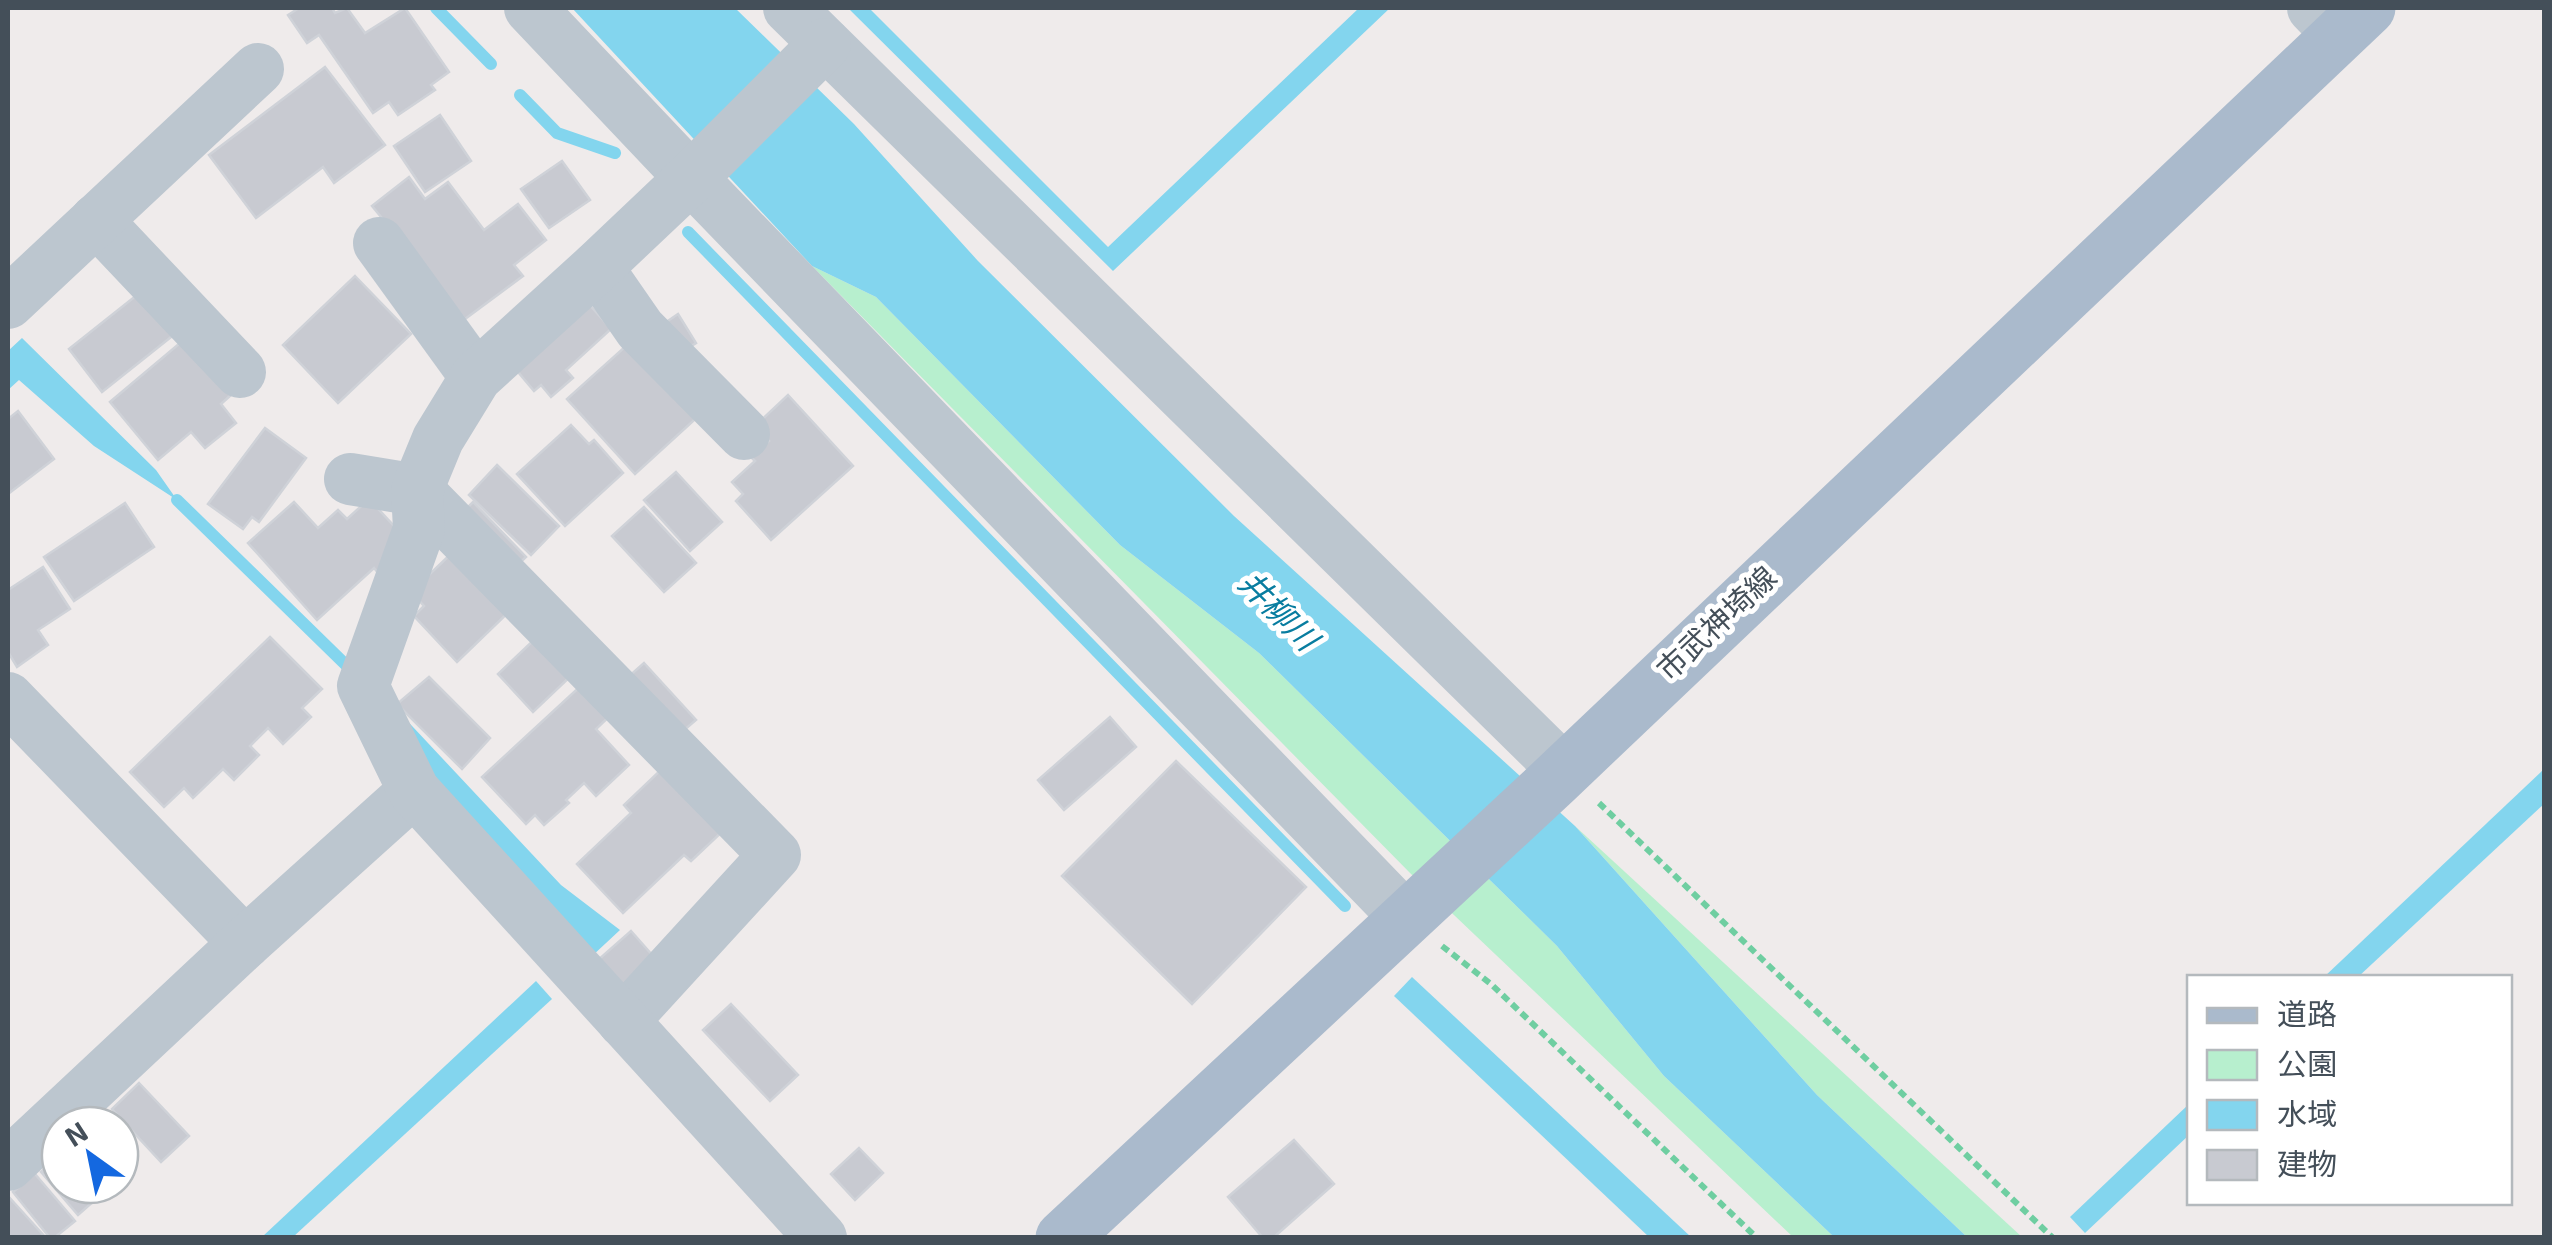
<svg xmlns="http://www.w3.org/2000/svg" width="2552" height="1245" font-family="'Exo 2','Noto Sans JP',sans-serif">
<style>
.green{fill:#b7efce}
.water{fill:#83d5ee}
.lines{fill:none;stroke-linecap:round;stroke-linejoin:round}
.stream{stroke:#83d5ee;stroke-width:12}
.building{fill:#c8cad1;stroke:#cfd2d8;stroke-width:2.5}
.path{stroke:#6fcea1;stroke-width:6;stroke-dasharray:8 5;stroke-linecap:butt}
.minor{stroke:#bcc6cf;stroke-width:52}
.major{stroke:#aabacc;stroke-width:55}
.labels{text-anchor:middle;stroke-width:10;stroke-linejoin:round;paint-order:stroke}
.street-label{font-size:30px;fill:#444f59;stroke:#fff}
.water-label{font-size:32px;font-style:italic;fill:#087da0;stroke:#fff}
</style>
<rect width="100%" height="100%" fill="#efebeb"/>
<g class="green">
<path d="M812,266L876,297L1120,545L1259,653L1557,946L1664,1076L1834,1237H1793L1414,877Z"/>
<path d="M1575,826L2022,1237H1967L1817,1095Z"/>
</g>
<g class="water">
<path d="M572,8H735L854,124L978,261L1234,516L1575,826L1817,1095L1967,1237H1834L1664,1076L1557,946L1259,653L1120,545L876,297L812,266Z"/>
<path d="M848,8H869L1108,247L1359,8H1390L1113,271Z"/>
<path d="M22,338L156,470L177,500L94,446L19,380L8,390V351Z"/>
<path d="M398,711L561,885L620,930L591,957L444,789L393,716Z"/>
<path d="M2544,769V804L2358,977H2324Z"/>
<path d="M1412,977L1691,1237H1649L1394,996Z"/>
<path d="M536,981L552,999L293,1237H262Z"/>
<path d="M2189,1104V1135L2085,1233L2070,1217Z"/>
</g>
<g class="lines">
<g class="stream">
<path d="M436,8L491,64"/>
<path d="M520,95L557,133L615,153"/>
<path d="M688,232L1345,906"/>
<path d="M177,500L348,667"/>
</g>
</g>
<g class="building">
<path d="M299,8H332L335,13L347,8L365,33L405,8L449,72L431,85L435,90L398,115L389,102L373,113L319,35L307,43L288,15Z"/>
<path d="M325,67L385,145L334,183L323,167L256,218L209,155Z"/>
<path d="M440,115L471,161L425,192L394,146Z"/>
<path d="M562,161L590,200L549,228L521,189Z"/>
<path d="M409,177L425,199L448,182L484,230L518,204L546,240L514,265L523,276L465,319L372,206Z"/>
<path d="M355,276L411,334L338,403L283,345Z"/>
<path d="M142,291L176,333L102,392L69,349Z"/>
<path d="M580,294L611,329L566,370L573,378L551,397L541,385L534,391L507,359Z"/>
<path d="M678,314L696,343L677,355L659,327Z"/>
<path d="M636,337L703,412L635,474L567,399Z"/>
<path d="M186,338L232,394L221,404L236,423L205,448L191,432L158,460L110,402Z"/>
<path d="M788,395L853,466L771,540L736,501L743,494L732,482L755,461L751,457L769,441L755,426Z"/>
<path d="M18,411L54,459L8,494V419Z"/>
<path d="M571,425L589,444L594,440L623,473L565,526L517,474Z"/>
<path d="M265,428L306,458L259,522L252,517L243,529L208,504Z"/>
<path d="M497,465L559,526L531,555L469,495Z"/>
<path d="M676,472L722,522L690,551L644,500Z"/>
<path d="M369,499L406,539L385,581L374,568L317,620L248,543L294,502L318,528L338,510L347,519Z"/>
<path d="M473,502L526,557L506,576L453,522Z"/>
<path d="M125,503L154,547L74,601L44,557Z"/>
<path d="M644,507L696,563L664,592L612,536Z"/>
<path d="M457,548L514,607L457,662L414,616L424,606L411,592Z"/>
<path d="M43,567L70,609L38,630L48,645L17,667L8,652V590Z"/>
<path d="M270,637L322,689L302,708L311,717L283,744L268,728L250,746L259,755L234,780L223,769L193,798L184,788L164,807L130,772Z"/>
<path d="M537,637L573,674L533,712L498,674Z"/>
<path d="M644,663L696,720L669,743L618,686Z"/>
<path d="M429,677L490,738L462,769L397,704Z"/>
<path d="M586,681L614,712L596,729L629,765L596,796L584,783L566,800L569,803L544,825L535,815L526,824L482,777Z"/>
<path d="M1110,717L1136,747L1064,810L1038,780Z"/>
<path d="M1176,761L1306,887L1192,1004L1062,876Z"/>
<path d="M665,766L725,829L691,861L684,855L623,913L577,864L631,813L624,805Z"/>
<path d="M631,931L660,964L628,993L598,960Z"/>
<path d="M731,1004L798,1075L770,1101L703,1030Z"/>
<path d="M139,1083L189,1136L161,1162L112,1109Z"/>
<path d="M1294,1140L1334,1184L1273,1238H1263L1228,1197Z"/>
<path d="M859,1148L883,1173L855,1200L831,1174Z"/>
<path d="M60,1156V1185H112L78,1215L41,1172Z"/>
<path d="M35,1174L75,1221L54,1238H50L13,1192Z"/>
<path d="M8,1196L46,1238H8Z"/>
</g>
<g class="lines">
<g class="path">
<path d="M1599,803L2053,1238"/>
<path d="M1442,946L1491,984L1757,1238"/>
</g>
<g class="minor">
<path d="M530,8L691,178L1405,917"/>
<path d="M789,8L1564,770"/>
<path d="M2313,8L2339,35"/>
<path d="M96,220L240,372"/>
<path d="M379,243L476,377"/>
<path d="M597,267L640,329L744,434"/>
<path d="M8,303L258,69"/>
<path d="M350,479L417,490L775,855L623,1021"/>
<path d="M8,698L245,943"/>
<path d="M8,1165L245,943L414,791"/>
<path d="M821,1238L414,791L363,686L419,529L417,490L438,439L476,377L597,267L691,178L825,44"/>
</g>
<path class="major" d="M1063,1238L1555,780L2368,8"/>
</g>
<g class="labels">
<g class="street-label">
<text transform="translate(1717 624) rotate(-43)" y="10">市武神埼線</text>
</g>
<g class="water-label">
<text transform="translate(1278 611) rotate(45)" y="11">井柳川</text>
</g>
</g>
<rect width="2552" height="1245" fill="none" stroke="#444f59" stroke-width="20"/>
<rect x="2187" y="975" width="325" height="230" fill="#ffffff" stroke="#b4b9bd" stroke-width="2.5"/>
<rect x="2207" y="1008" width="50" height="15" fill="#aabacc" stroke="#b4b9bd" stroke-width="2.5"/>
<text x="2277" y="1025" font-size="30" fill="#444f59">道路</text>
<rect x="2207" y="1050" width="50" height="30" fill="#b7efce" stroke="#b4b9bd" stroke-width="2.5"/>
<text x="2277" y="1075" font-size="30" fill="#444f59">公園</text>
<rect x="2207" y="1100" width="50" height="30" fill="#83d5ee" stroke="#b4b9bd" stroke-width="2.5"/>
<text x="2277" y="1125" font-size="30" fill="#444f59">水域</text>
<rect x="2207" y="1150" width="50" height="30" fill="#c8cad1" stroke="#b4b9bd" stroke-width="2.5"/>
<text x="2277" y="1175" font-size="30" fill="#444f59">建物</text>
<g transform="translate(90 1155) rotate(327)"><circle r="48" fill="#ffffff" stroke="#b4b9bd" stroke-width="2.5"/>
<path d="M0-8L18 38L0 25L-18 38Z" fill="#1468e0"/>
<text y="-15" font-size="28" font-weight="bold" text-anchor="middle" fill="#444f59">N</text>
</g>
</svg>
